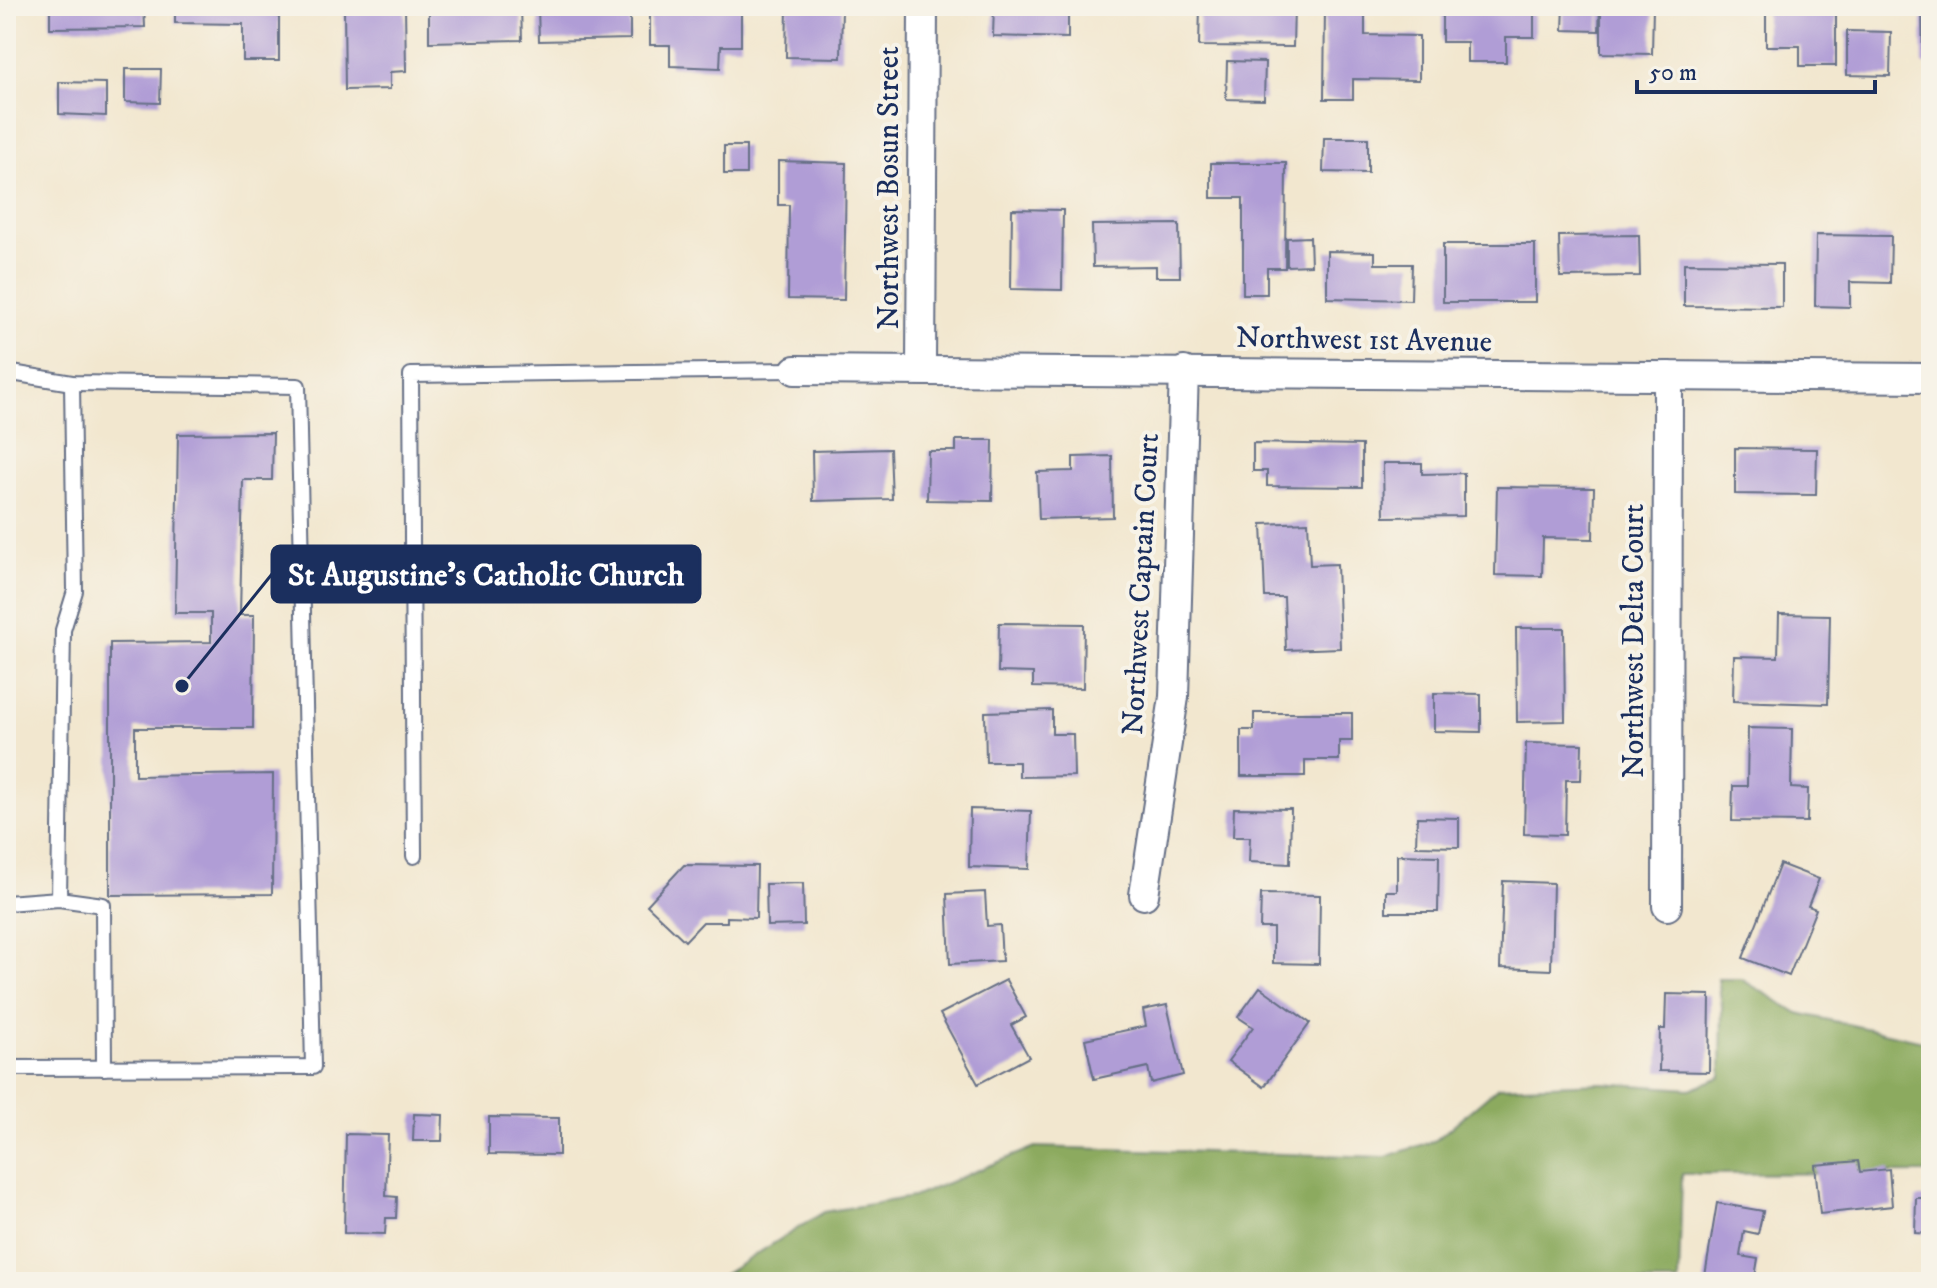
<svg xmlns="http://www.w3.org/2000/svg" width="1937" height="1288" font-family="'IM FELL DW Pica',serif">
<style>
.forest{fill:#8caa5e;stroke:#546c5e;stroke-width:2}
.building{fill:#b09dd6}
.lines{fill:none;stroke-linecap:round;stroke-linejoin:round}
.service-casing{stroke:#666f86;stroke-width:18}
.minor-casing{stroke:#666f86;stroke-width:32}
.service{stroke:#fff;stroke-width:14}
.minor{stroke:#fff;stroke-width:28}
.labels{text-anchor:middle;stroke-width:8;stroke-linejoin:round;paint-order:stroke}
.street-label{font-size:30px;fill:#1b2f5e;stroke:#f7f3e8}
.leader{fill:none;stroke:#1b2f5e;stroke-width:3}
.callout-dot{fill:#1b2f5e;stroke:#f7f3e8;stroke-width:3}
.callout{fill:#1b2f5e;stroke:#1b2f5e;stroke-width:3}
.callout-label{font-size:32px;text-anchor:middle;font-weight:bold;fill:#fff}
</style>
<rect width="100%" height="100%" fill="#f7f3e8"/>
<filter id="ink" filterUnits="userSpaceOnUse"><feTurbulence type="fractalNoise" baseFrequency=".0125" numOctaves="2"/><feDisplacementMap in="SourceGraphic" scale="16" xChannelSelector="R" yChannelSelector="G"/><feConvolveMatrix kernelMatrix="1 2 1 2 8 2 1 2 1" color-interpolation-filters="sRGB"/></filter>
<filter id="wash" filterUnits="userSpaceOnUse"><feTurbulence type="fractalNoise" baseFrequency=".006" numOctaves="4" result="noise"/><feDisplacementMap in="SourceGraphic" scale="32" xChannelSelector="R" yChannelSelector="G"/><feGaussianBlur stdDeviation="1.8" result="paint"/><feColorMatrix in="noise" values="0 0 0 0 0 0 0 0 0 0 0 0 0 0 0 0 0 1.4 0 .05"/><feComposite in="paint" operator="in"/></filter>
<g filter="url(#wash)">
<rect width="100%" height="100%" fill="#f2e7cf"/>
<path class="forest" d="M1718,979H1741L1798,1013L1927,1042L1931,1037V1173L1682,1174L1679,1282H712L824,1212L913,1197L1035,1147L1386,1157L1436,1140L1498,1087L1602,1083L1690,1089L1721,1077L1722,1006Z"/>
<g id="blocks">
<g class="building">
<path d="M50,6H144L145,27L50,28Z"/>
<path d="M175,6H279V61H243V24L175,23Z"/>
<path d="M353,6H405L406,71L390,72V89L345,90L344,9H353Z"/>
<path d="M429,6H521L522,40L429,42Z"/>
<path d="M538,6H630V39L539,41Z"/>
<path d="M650,6H741V46H721L720,68L670,66V45H650Z"/>
<path d="M787,6H842L841,58L786,57Z"/>
<path d="M994,6H1068V38L993,36Z"/>
<path d="M1200,6H1294L1293,47L1199,46Z"/>
<path d="M1325,6H1365V35L1419,36V80L1353,79V99H1324Z"/>
<path d="M1442,6H1534V37H1506V62H1467V42H1442Z"/>
<path d="M1564,6H1600L1599,31L1563,30Z"/>
<path d="M1601,6H1653L1652,54L1601,53Z"/>
<path d="M1776,6H1836V66H1800V46H1766V10H1776Z"/>
<path d="M1922,6H1931V64H1923Z"/>
<path d="M1847,31L1891,32L1890,76L1847,75Z"/>
<path d="M1227,61L1265,62L1264,100L1226,99Z"/>
<path d="M125,69H161L160,103L125,102Z"/>
<path d="M59,82L106,83V116L59,114Z"/>
<path d="M1324,138H1368V173L1323,172Z"/>
<rect x="724" y="146" width="22" height="28"/>
<path d="M778,161L846,163L844,300L788,299L789,205H778Z"/>
<path d="M1211,163H1286L1285,268H1267V294H1243V198H1211Z"/>
<path d="M1012,209L1063,210L1062,290L1011,289Z"/>
<path d="M1179,224L1180,277H1156V266L1093,267L1092,225Z"/>
<path d="M1639,235L1640,276L1560,277L1559,236Z"/>
<path d="M1816,235L1891,236L1890,283L1850,282V307L1815,306Z"/>
<path d="M1310,237L1311,265L1287,266V238Z"/>
<rect x="1443" y="244" width="92" height="58"/>
<path d="M1327,251L1375,252V264H1412L1411,300L1327,298Z"/>
<path d="M1684,263L1782,264V307L1684,306Z"/>
<path d="M273,433L272,480H243L240,615H254L253,728H135V776L273,774L272,894L110,895V643L211,642V613H175L178,434Z"/>
<path d="M956,440H993L992,501L927,500L928,451H956Z"/>
<path d="M1253,443L1362,445V487L1267,486V471H1253Z"/>
<path d="M1735,448L1817,449L1816,495L1735,494Z"/>
<path d="M890,449L892,499L813,501L812,451Z"/>
<path d="M1112,456L1113,517L1039,519L1037,472L1073,471V457Z"/>
<path d="M1383,463H1422V474L1464,473V516L1384,517Z"/>
<path d="M1497,487L1594,488L1593,539L1543,538L1542,576L1495,575Z"/>
<path d="M1308,522L1310,565L1337,564L1340,648L1286,650L1284,597H1265L1262,524Z"/>
<path d="M1779,614L1830,615L1828,704L1733,701L1734,656L1778,657Z"/>
<path d="M999,623L1084,624L1083,688L1033,687V673L998,672Z"/>
<path d="M1516,628H1564L1565,721L1517,722Z"/>
<path d="M1434,693L1481,694V732L1434,731Z"/>
<path d="M1052,710V734H1073L1074,776L1019,777V762H986L985,712Z"/>
<path d="M1254,713H1352V741H1339V760H1305V776H1241V730H1254Z"/>
<path d="M1748,728L1792,729L1791,788L1808,789L1807,822L1732,821L1733,786H1747Z"/>
<path d="M1526,743L1582,744L1581,780H1566L1565,835L1524,834Z"/>
<path d="M1234,808L1291,809L1290,864L1249,862L1250,837H1233Z"/>
<path d="M970,809L1031,811L1029,869L969,867Z"/>
<path d="M1417,817L1459,818V847L1416,846Z"/>
<path d="M1397,855L1439,856L1438,912H1386V891H1397Z"/>
<path d="M1780,864L1819,879L1808,906L1816,909L1789,976L1743,958Z"/>
<path d="M684,865L757,866L756,918L727,917V922H703L685,941L647,905Z"/>
<path d="M1503,881L1553,883L1551,970L1500,968Z"/>
<path d="M803,883L804,925L767,926L766,884Z"/>
<path d="M985,892L987,926L1000,925L1002,961L950,964L947,894Z"/>
<path d="M1261,894L1320,895L1319,964L1273,963V928H1260Z"/>
<path d="M1006,980L1026,1017L1011,1025L1029,1057L978,1084L940,1014Z"/>
<path d="M1260,987L1310,1023L1264,1087L1228,1061L1253,1027L1238,1017Z"/>
<path d="M1666,994L1710,995L1709,1072L1659,1071L1660,1029H1665Z"/>
<path d="M1167,1005L1183,1075L1151,1083L1148,1067L1094,1079L1085,1039L1146,1026L1143,1010Z"/>
<path d="M414,1114L443,1115L442,1141H413Z"/>
<path d="M489,1117L559,1118V1155L489,1154Z"/>
<path d="M346,1134L388,1135L386,1196L397,1197L396,1218H386L385,1234L344,1233Z"/>
<path d="M1858,1161L1860,1172L1889,1169L1892,1206L1820,1214L1815,1165Z"/>
<path d="M1916,1198H1931V1234L1915,1233Z"/>
<path d="M1717,1203L1763,1211L1758,1234L1744,1231L1740,1256L1758,1259L1754,1282H1704Z"/>
</g>
</g>
</g>
<g filter="url(#ink)">
<use href="#blocks" fill-opacity="0" stroke="#666f86" stroke-width="2"/>
<g class="lines">
<defs>
<g id="service">
<path d="M6,372L72,383L298,386L313,1067L6,1068"/>
<path d="M414,856L411,375L795,370"/>
<path d="M59,899L63,630L75,591L72,383"/>
<path d="M6,903L59,899L103,905L104,1068"/>
</g>
<g id="minor">
<path d="M921,369L923,6"/>
<path d="M795,370L1931,378"/>
<path d="M1144,895L1174,697L1184,371"/>
<path d="M1667,906L1668,376"/>
</g>
</defs>
<use href="#service" class="service-casing"/>
<use href="#minor" class="minor-casing"/>
<use href="#service" class="service"/>
<use href="#minor" class="minor"/>
</g>
</g>
<g class="labels">
<g class="street-label">
<text transform="translate(888 188) rotate(-90)" y="10">Northwest Bosun Street</text>
<text transform="translate(1364 339) rotate(1)" y="10">Northwest 1st Avenue</text>
<text transform="translate(1140 584) rotate(-87)" y="10">Northwest Captain Court</text>
<text transform="translate(1633 641) rotate(-90)" y="10">Northwest Delta Court</text>
</g>
</g>
<path class="leader" d="M182 686L272 574"/>
<circle class="callout-dot" cx="182" cy="686" r="8"/>
<rect class="callout" x="272" y="546" width="428" height="56" rx="8"/>
<g class="callout-label">
<text x="486" y="585">St Augustine's Catholic Church</text>
</g>
<rect width="1937" height="1288" fill="none" stroke="#f7f3e8" stroke-width="32"/>
<path d="M1637 80v12h238v-12" fill="none" stroke="#1b2f5e" stroke-width="4"/>
<text x="1649" y="80" font-size="24" fill="#1b2f5e" stroke="#f7f3e8" stroke-width="6" paint-order="stroke">50 m</text>
</svg>
